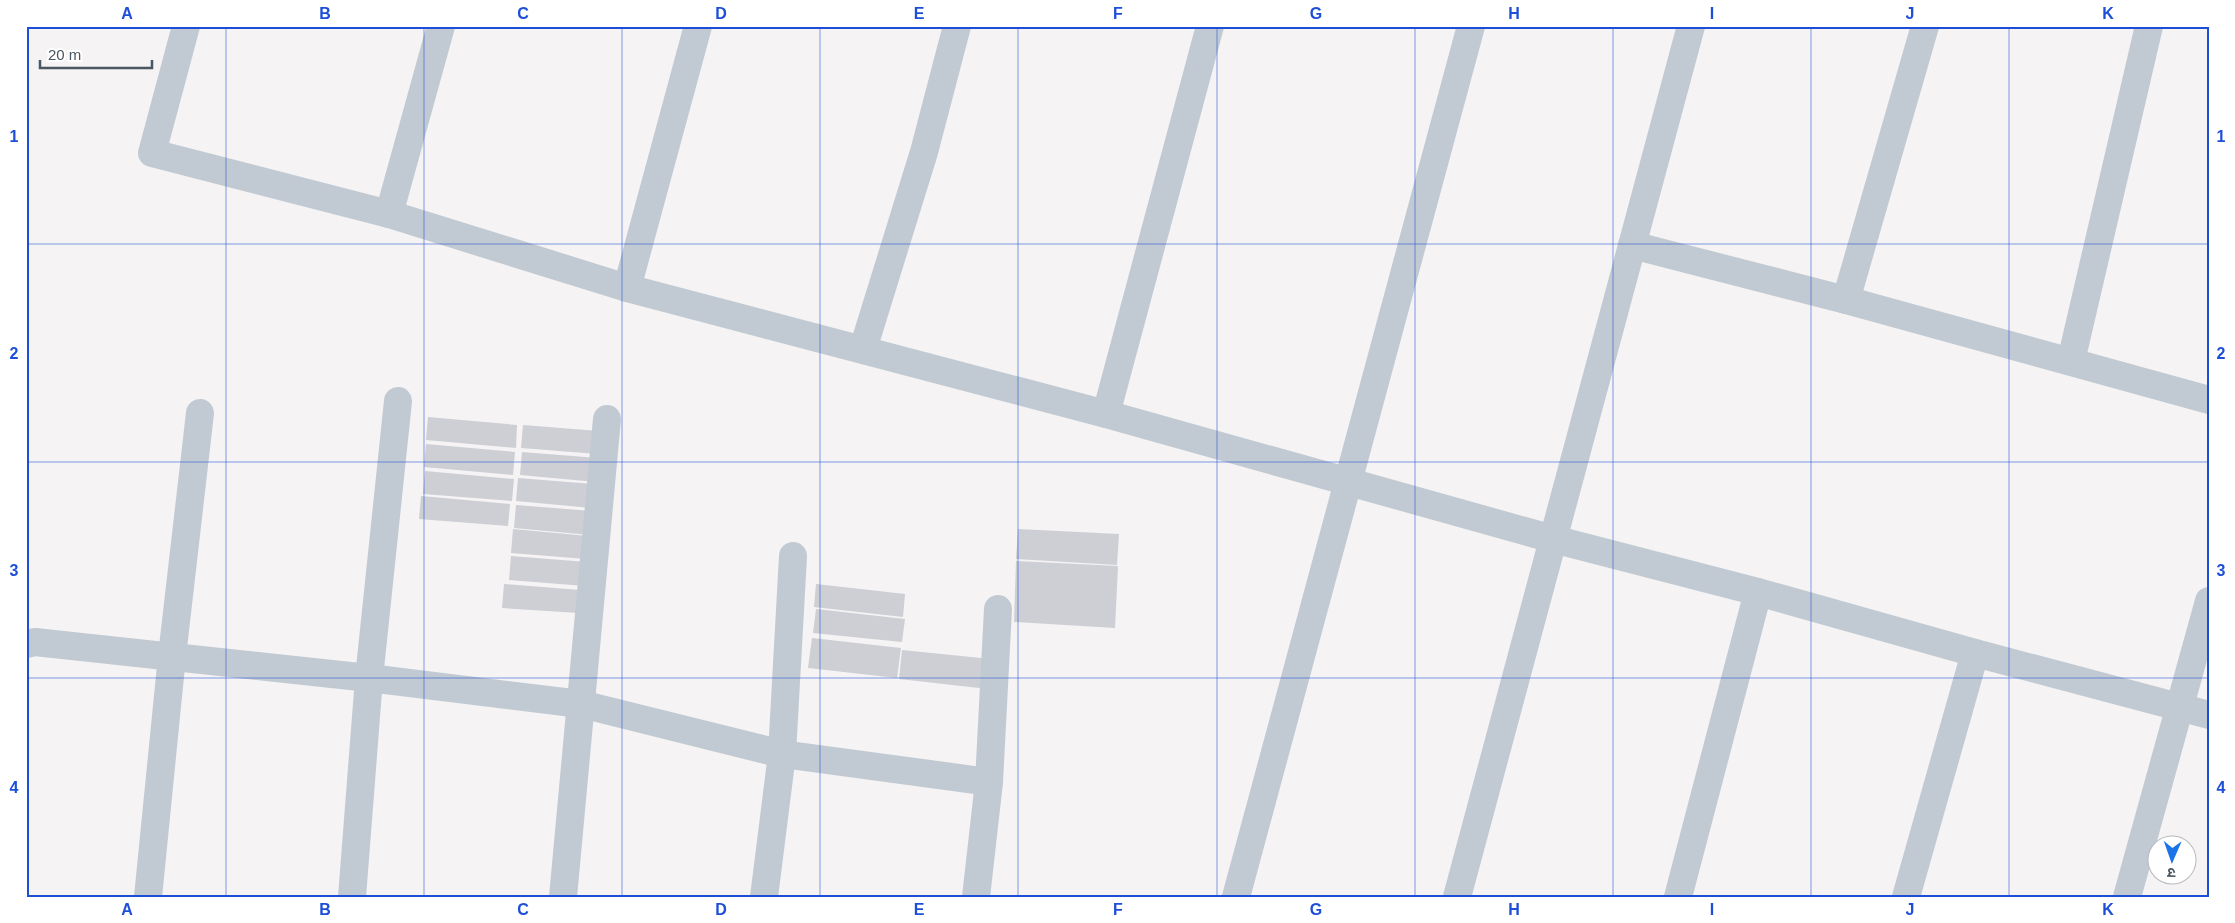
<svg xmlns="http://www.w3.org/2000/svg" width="2235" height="923" font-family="Helvetica,'Noto Sans Devanagari',sans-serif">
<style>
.building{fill:#cdcfd5}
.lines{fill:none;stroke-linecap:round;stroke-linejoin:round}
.minor{stroke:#c1cad2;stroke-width:28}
.grid{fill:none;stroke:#1d4ed8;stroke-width:1;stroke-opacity:0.55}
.neatline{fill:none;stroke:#1d4ed8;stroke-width:2}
.grid-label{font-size:16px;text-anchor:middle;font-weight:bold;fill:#1d4ed8}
</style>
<rect width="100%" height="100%" fill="#f5f3f3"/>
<g class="building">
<path d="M428,417L517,425L516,448L426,440Z"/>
<path d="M523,425L599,431L597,454L521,448Z"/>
<path d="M426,444L515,452L513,475L424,467Z"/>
<path d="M522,452L598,458L596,482L520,475Z"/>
<path d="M425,471L514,479L512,501L423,494Z"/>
<path d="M518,478L593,484L591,508L516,501Z"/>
<path d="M421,496L510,504L508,526L419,519Z"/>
<path d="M516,505L592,511L590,535L514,528Z"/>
<path d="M513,529L588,536L586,559L511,553Z"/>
<path d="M1018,529L1119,534L1117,565L1016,559Z"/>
<path d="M511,556L587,562L585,586L509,580Z"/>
<path d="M1016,561L1118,566L1115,628L1014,622Z"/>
<path d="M504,584L580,590L578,613L502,608Z"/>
<path d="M816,584L905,594L903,617L814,607Z"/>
<path d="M816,609L905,619L902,642L813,633Z"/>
<path d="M812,638L901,648L897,678L808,668Z"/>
<path d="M902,650L991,659L988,689L899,679Z"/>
</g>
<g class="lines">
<g class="minor">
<path d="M186,26L152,153L389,214L627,288L1106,414L1553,539L1758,592L1975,653L2209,715"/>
<path d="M389,214L441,26"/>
<path d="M1632,245L1846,300L2209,400"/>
<path d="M627,288L698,26"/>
<path d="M1846,300L1925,26"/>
<path d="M863,349L924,152L957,26"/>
<path d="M2071,361L2149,26"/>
<path d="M1106,414L1210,26"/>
<path d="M26,644L35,642L369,678L581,704L782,754L989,782L998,609"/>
<path d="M148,897L172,656L200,413"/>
<path d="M352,897L369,678L398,401"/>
<path d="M563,897L607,419"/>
<path d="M764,897L782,754L793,556"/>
<path d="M976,897L989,782"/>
<path d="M1236,897L1471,26"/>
<path d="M1457,897L1691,26"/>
<path d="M1678,897L1758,592"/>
<path d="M1906,897L1975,653"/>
<path d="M2127,897L2209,601"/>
</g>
</g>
<path class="grid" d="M226,26V897M424,26V897M622,26V897M820,26V897M1018,26V897M1217,26V897M1415,26V897M1613,26V897M1811,26V897M2009,26V897M26,244H2209M26,462H2209M26,678H2209"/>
<rect width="2235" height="923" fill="none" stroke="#ffffff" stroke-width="55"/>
<g transform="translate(2172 860) rotate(182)"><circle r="24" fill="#ffffff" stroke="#b7bbc0"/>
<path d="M0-4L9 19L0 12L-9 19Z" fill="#1a73e8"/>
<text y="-8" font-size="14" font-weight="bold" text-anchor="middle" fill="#4a5661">उ</text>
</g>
<path d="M40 60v8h112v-8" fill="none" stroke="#4a5661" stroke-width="2.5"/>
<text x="48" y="60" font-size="15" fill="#4a5661" stroke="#ffffff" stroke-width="4" paint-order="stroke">20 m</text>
<rect x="28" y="28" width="2180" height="868" class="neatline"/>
<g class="grid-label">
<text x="127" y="19">A</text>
<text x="325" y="19">B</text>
<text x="523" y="19">C</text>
<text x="721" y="19">D</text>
<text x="919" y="19">E</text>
<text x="1118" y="19">F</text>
<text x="1316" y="19">G</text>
<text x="1514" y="19">H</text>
<text x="1712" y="19">I</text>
<text x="1910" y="19">J</text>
<text x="2108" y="19">K</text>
<text x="14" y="142">1</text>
<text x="2221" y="142">1</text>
<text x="14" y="359">2</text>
<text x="2221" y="359">2</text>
<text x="14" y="576">3</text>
<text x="2221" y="576">3</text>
<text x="14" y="793">4</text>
<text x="2221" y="793">4</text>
<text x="127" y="915">A</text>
<text x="325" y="915">B</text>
<text x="523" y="915">C</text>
<text x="721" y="915">D</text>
<text x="919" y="915">E</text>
<text x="1118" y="915">F</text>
<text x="1316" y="915">G</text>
<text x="1514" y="915">H</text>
<text x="1712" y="915">I</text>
<text x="1910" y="915">J</text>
<text x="2108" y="915">K</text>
</g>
</svg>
